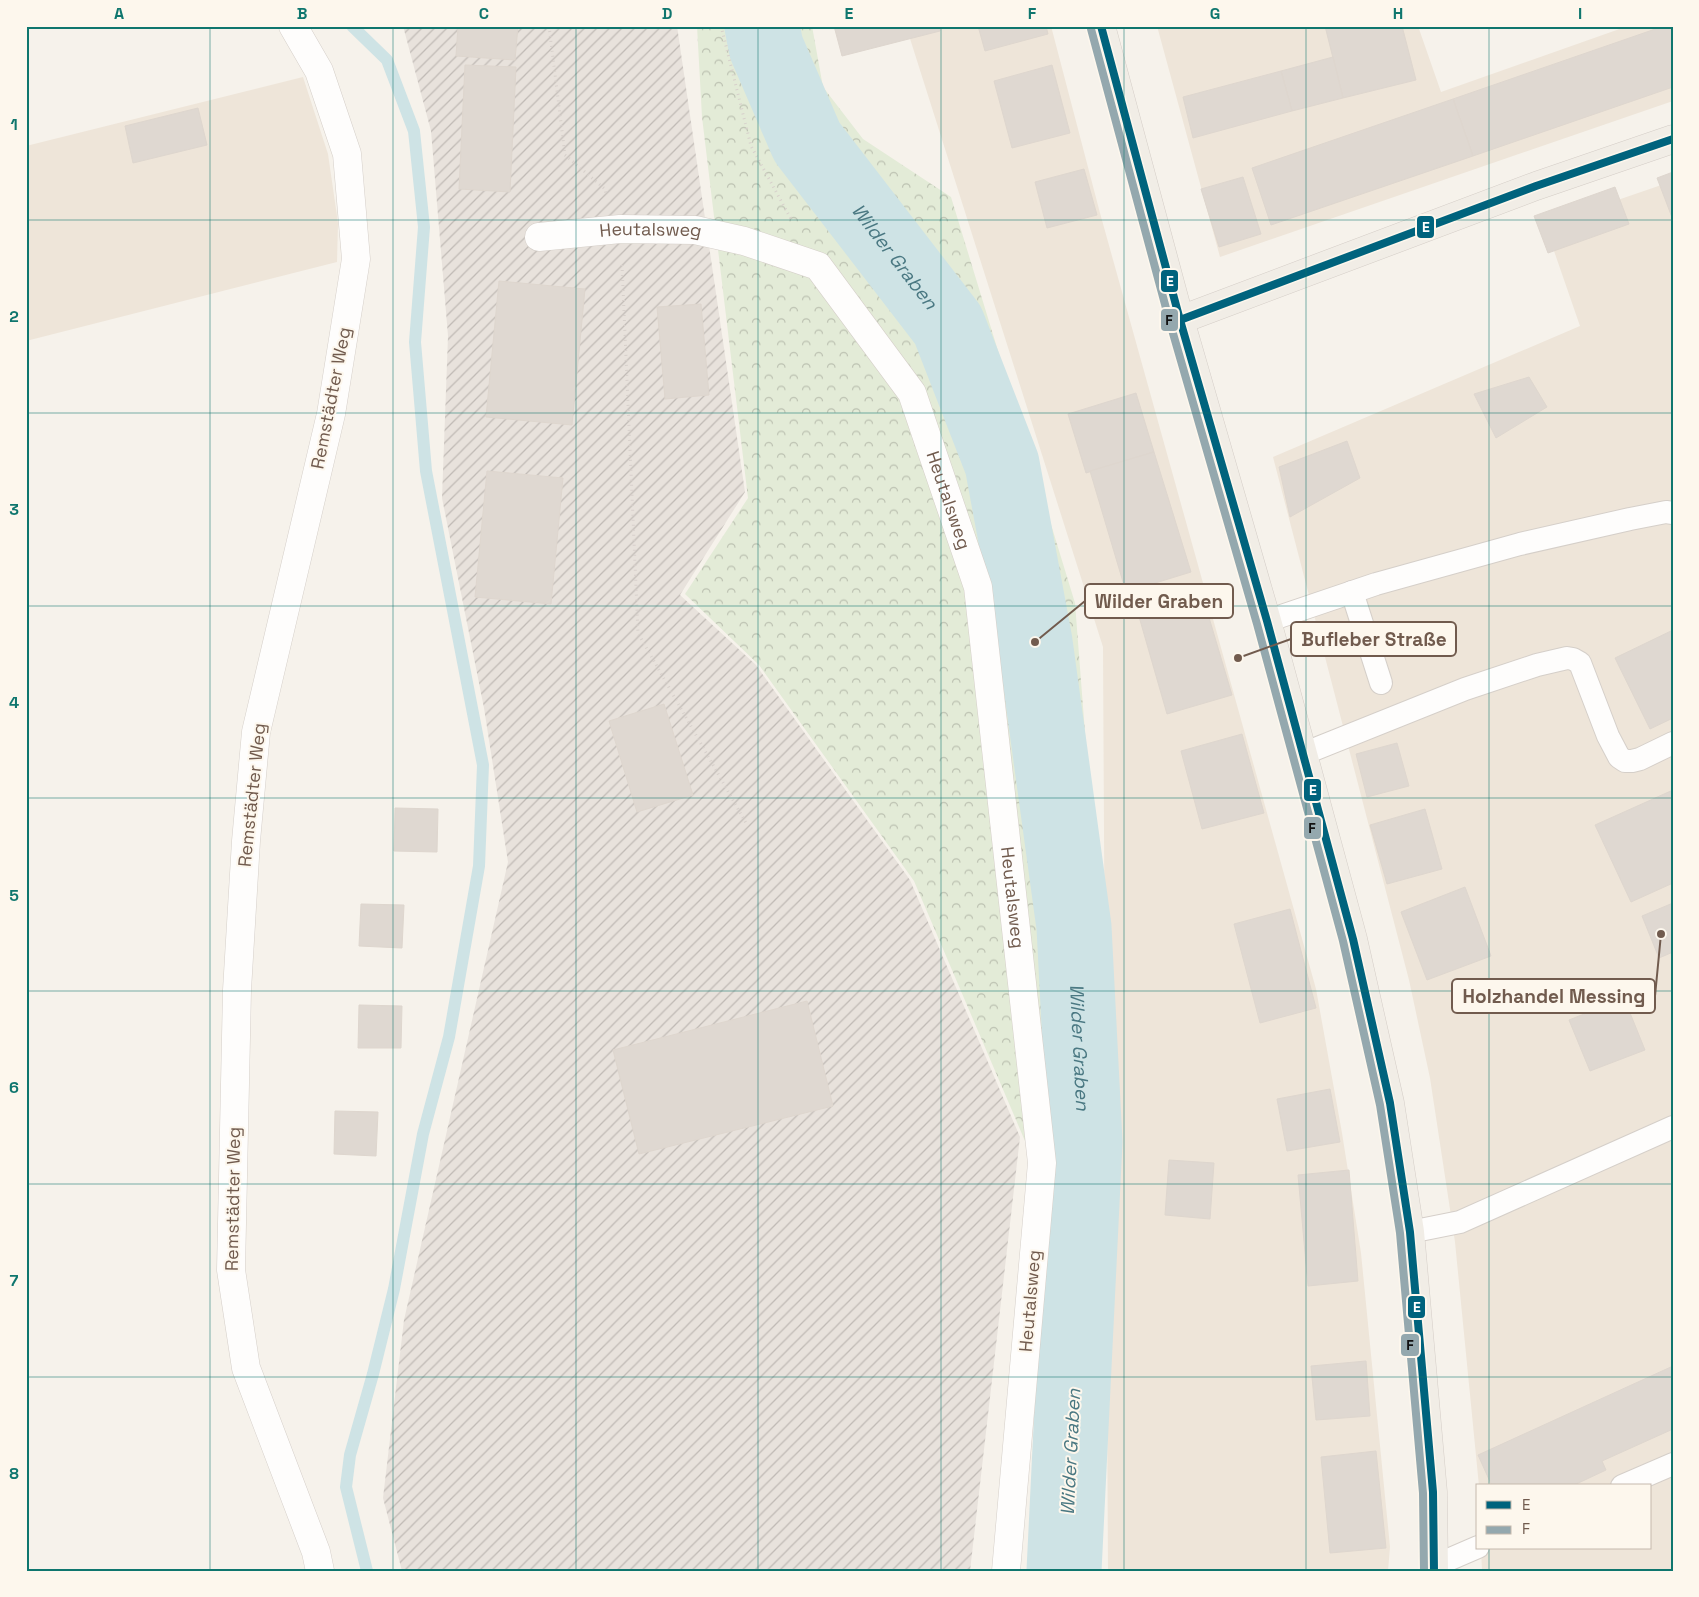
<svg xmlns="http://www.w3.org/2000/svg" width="1699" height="1597" font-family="'Space Grotesk',sans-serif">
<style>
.residential{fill:#eee5d9}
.industrial{fill:url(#industrial-furrows)}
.forest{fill:url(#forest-crowns)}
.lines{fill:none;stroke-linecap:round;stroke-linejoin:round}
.stream{stroke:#cee3e5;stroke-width:12}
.river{stroke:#cee3e5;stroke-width:75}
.building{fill:#dfd8d1;stroke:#ded6ce}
.lane-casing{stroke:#d5cfc9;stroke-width:24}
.street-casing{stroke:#d5cfc9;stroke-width:29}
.primary-casing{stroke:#d4cdc7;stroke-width:29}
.path{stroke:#d7d0cb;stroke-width:3;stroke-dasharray:1 4;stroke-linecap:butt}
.lane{stroke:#fefdfc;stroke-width:22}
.street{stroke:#fefdfc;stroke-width:28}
.primary{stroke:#f1ede6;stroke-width:28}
.bus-1-casing{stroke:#fdf7ed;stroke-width:11}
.bus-2-casing{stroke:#fdf7ed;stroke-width:11}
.bus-1{stroke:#00637d;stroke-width:8}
.bus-2{stroke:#94a8ae;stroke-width:8}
.grid{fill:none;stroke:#0f766e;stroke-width:1;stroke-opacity:0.55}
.labels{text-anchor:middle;stroke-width:4;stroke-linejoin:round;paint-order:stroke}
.street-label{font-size:18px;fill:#715b4e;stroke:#fdf7ed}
.water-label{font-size:19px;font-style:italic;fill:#4a7882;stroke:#fdf7ed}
.leader{fill:none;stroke:#715b4e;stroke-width:2}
.callout-dot{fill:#715b4e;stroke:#fdf7ed;stroke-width:2}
.callout{fill:#fdf7ed;stroke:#715b4e;stroke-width:2}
.callout-label{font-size:19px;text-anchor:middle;font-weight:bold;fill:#715b4e}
.line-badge{stroke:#fdf7ed;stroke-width:2}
.badge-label{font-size:14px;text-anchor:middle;font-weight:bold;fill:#fff}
.pale-badge-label{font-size:14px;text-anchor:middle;font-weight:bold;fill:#111}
.neatline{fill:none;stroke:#0f766e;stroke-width:2}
.grid-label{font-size:16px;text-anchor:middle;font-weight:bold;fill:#0f766e}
</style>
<defs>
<pattern id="industrial-furrows" width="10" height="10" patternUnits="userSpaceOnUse" patternTransform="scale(1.25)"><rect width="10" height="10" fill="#e8e2dc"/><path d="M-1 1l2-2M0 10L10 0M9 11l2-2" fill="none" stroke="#c0bab5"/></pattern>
<pattern id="forest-crowns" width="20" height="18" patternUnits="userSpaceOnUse" patternTransform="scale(1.25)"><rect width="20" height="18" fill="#e3ebd7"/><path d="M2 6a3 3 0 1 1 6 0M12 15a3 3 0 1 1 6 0" fill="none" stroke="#bcc1b1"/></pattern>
</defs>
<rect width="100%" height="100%" fill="#f6f2eb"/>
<g class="residential">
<path d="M906,26H1051L1100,213L1316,989L1342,1133L1361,1253L1390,1547L1388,1571H1108L1103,647Z"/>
<path d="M1157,26H1418L1441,92L1628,26H1673V101L1220,257Z"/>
<path d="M303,77L328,154L338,223L337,262L26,341V146Z"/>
<path d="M1673,181V1571H1482L1481,1548H1650V1486H1479L1455,1242L1430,1078L1409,980L1273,457L1580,326L1545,225Z"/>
</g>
<path class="industrial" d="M403,26H677L745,492L680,595L756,665L910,880L1020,1137L970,1571H402L383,1498L404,1320L508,862L484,708L442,498L448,336L431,131Z"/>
<path class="forest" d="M697,26H812L823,87L863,139L951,197L1075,603L1089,784L1099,1110L1093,1571H1030L1034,1506L1060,1223L914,881L759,665L685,594L748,498L702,117Z"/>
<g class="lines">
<path class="stream" d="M352,26L387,60L414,131L424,227L415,342L426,471L483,765L479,866L449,1037L423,1134L394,1289L373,1374L350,1455L346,1487L367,1571"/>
<path class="river" id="s1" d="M762,26L766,47L807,142L948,325L1002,464L1035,642L1074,927L1085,1142L1064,1571"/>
</g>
<g class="building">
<path d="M458,26H518L515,60L456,56Z"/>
<path d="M834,26H939L940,31L842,56Z"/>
<path d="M978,26H1046L1048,34L985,51Z"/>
<path d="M1325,26H1402L1416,80L1343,98Z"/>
<path d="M1664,26H1673V87L1473,156L1453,99Z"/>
<path d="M1333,57L1343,98L1292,111L1281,71Z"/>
<path d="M465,65L516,67L510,192L459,189Z"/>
<path d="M1052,65L1070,133L1012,148L994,81Z"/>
<path d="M1281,71L1292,111L1193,138L1183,97Z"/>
<path d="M1453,99L1473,156L1271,225L1252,168Z"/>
<path d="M198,108L207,145L133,163L125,126Z"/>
<path d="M1084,169L1097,215L1047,228L1035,182Z"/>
<path d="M1673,172V220L1657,178Z"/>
<path d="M1243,177L1261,234L1219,247L1201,189Z"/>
<path d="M1615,187L1629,224L1548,253L1534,216Z"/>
<path d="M499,281L585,289L572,425L486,417Z"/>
<path d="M701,304L709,395L665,399L657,307Z"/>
<path d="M1529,377L1547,407L1496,438L1474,394Z"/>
<path d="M1136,393L1154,452L1086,473L1068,414Z"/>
<path d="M1347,441L1360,478L1290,517L1279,467Z"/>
<path d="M1154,452L1191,572L1126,592L1090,471Z"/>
<path d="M487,471L563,478L551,604L475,597Z"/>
<path d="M1202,594L1232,695L1167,714L1138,613Z"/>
<path d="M1673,630V718L1650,729L1615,658Z"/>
<path d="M664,704L693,795L637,812L609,721Z"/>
<path d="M1242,734L1264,813L1202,829L1181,751Z"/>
<path d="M1397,743L1409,786L1367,797L1356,754Z"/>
<path d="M1673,790V883L1631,902L1595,825Z"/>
<path d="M395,808L438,809L437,852L394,851Z"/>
<path d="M1425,809L1442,869L1387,884L1370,825Z"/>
<path d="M1465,887L1491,956L1427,980L1401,912Z"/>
<path d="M1673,903V952L1659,958L1642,916Z"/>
<path d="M361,904L404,905L402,948L359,946Z"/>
<path d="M1290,909L1316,1008L1260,1023L1234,924Z"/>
<path d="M1624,998L1645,1050L1590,1071L1569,1020Z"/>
<path d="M807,1001L833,1106L639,1154L613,1050Z"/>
<path d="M359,1005L402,1006L401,1048H358Z"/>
<path d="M1330,1089L1340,1142L1287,1151L1277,1099Z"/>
<path d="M335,1111L378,1112L376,1156L334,1154Z"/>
<path d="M1169,1160L1214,1163L1210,1219L1165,1215Z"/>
<path d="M1349,1170L1358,1281L1308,1286L1298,1175Z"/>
<path d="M1366,1361L1370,1416L1316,1420L1311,1366Z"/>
<path d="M1673,1366V1429L1602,1461L1606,1470L1572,1486H1492L1478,1455Z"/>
<path d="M1376,1451L1386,1548L1330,1553L1321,1457Z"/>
</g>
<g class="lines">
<defs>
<g id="lane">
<path d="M1352,592L1381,683"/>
<path d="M1267,621L1376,584L1520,544L1630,519L1666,512L1673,513"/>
<path d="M1303,754L1465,689L1537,665L1567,658L1573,659L1580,663L1608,736L1619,757L1625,761H1632L1640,759L1673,743"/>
<path d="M1410,1232L1460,1222L1673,1127"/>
<path d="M1622,1486L1673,1464"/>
<path d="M1434,1566L1478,1547"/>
</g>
<g id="street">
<path d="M293,26L319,71L347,154L356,259L331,414L256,732L246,841L237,990L231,1270L246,1368L316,1552L320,1571"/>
<path id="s2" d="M539,237L620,229L695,230L744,241L818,266L912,393L978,587L1042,1163L1006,1571"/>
</g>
<g id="primary">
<path d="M1101,26L1180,320L1267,621L1353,939L1390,1103L1410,1232L1433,1492L1434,1571"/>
<path d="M1180,320L1536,186L1673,139"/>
</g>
</defs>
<use href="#lane" class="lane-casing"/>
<use href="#street" class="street-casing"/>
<use href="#primary" class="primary-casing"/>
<g class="path">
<path d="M549,26L565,155L605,189L606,194"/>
<path d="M721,26L751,146L791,219"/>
<path d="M622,265L638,633L746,823"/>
</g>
<use href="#lane" class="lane"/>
<use href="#street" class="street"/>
<use href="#primary" class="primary"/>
<defs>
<g id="bus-1">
<path d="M1101,26L1180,320L1267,621L1353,939L1390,1103L1410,1232L1433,1492L1434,1571"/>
<path d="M1180,320L1536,186L1673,139"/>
</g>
<path id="bus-2" d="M1091,29L1170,323L1257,624L1343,941L1380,1105L1400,1233L1423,1493L1424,1571"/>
</defs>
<use href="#bus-1" class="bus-1-casing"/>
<use href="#bus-2" class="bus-2-casing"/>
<use href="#bus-1" class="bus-1"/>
<use href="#bus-2" class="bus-2"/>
</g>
<path class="grid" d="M210,26V1571M393,26V1571M576,26V1571M758,26V1571M941,26V1571M1124,26V1571M1306,26V1571M1489,26V1486M26,220H1673M26,413H1673M26,606H1673M26,798H1673M26,991H1673M26,1184H1673M26,1377H1673M1489,1548V1571"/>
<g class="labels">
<g class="street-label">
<text dy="6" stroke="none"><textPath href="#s2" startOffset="112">Heutalsweg</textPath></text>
<text transform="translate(331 398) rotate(-79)" y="6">Remstädter Weg</text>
<text dy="6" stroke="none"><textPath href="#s2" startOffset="556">Heutalsweg</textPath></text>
<text transform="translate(252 795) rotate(-84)" y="6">Remstädter Weg</text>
<text dy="6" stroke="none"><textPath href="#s2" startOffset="960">Heutalsweg</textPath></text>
<text transform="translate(233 1199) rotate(-89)" y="6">Remstädter Weg</text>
<text transform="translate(1030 1301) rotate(-85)" y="6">Heutalsweg</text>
</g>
<g class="water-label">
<text dy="7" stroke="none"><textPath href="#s1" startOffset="269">Wilder Graben</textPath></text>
<text dy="7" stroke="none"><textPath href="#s1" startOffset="1094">Wilder Graben</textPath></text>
<text transform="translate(1070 1452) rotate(-87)" y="7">Wilder Graben</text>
</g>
</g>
<path class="leader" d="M1035 642L1085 601M1238 658L1291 639M1661 934L1655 996"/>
<g class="callout-dot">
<circle cx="1035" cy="642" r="5"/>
<circle cx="1238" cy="658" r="5"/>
<circle cx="1661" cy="934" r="5"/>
</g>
<g class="callout">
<rect x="1085" y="584" width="148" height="34" rx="5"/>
<rect x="1291" y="622" width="165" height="34" rx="5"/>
<rect x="1452" y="979" width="203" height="34" rx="5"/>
</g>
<g class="callout-label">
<text x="1159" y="608">Wilder Graben</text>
<text x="1374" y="646">Bufleber Straße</text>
<text x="1554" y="1003">Holzhandel Messing</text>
</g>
<g class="line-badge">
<rect x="1416" y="215" width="19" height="24" rx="5" fill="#00637d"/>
<rect x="1160" y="269" width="19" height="24" rx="5" fill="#00637d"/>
<rect x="1160" y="308" width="19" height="24" rx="5" fill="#94a8ae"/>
<rect x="1303" y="778" width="19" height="24" rx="5" fill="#00637d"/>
<rect x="1303" y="816" width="19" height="24" rx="5" fill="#94a8ae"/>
<rect x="1407" y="1295" width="19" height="24" rx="5" fill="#00637d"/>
<rect x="1400" y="1333" width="20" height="24" rx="5" fill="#94a8ae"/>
</g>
<g class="badge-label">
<text x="1426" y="232">E</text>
<text x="1170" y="286">E</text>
<text x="1313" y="795">E</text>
<text x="1417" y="1312">E</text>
</g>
<g class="pale-badge-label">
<text x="1169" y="325">F</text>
<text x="1312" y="833">F</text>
<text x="1410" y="1350">F</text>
</g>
<rect width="1699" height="1597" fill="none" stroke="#fdf7ed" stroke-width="55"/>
<rect x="1476" y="1484" width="175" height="65" fill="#fdf7ed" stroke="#c5b9ad"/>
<rect x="1486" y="1501" width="25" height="8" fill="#00637d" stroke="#c5b9ad"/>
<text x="1522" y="1510" font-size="15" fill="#715b4e">E</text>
<rect x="1486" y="1526" width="25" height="8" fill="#94a8ae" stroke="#c5b9ad"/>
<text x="1522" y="1534" font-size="15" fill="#715b4e">F</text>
<rect x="28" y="28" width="1644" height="1542" class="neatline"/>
<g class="grid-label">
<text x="119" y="19">A</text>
<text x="302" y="19">B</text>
<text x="484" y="19">C</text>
<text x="667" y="19">D</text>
<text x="849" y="19">E</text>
<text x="1032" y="19">F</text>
<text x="1215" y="19">G</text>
<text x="1398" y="19">H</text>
<text x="1580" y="19">I</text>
<text x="14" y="130">1</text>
<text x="14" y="322">2</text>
<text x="14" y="515">3</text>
<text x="14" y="708">4</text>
<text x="14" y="901">5</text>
<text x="14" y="1093">6</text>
<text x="14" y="1286">7</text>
<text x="14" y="1479">8</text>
</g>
</svg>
